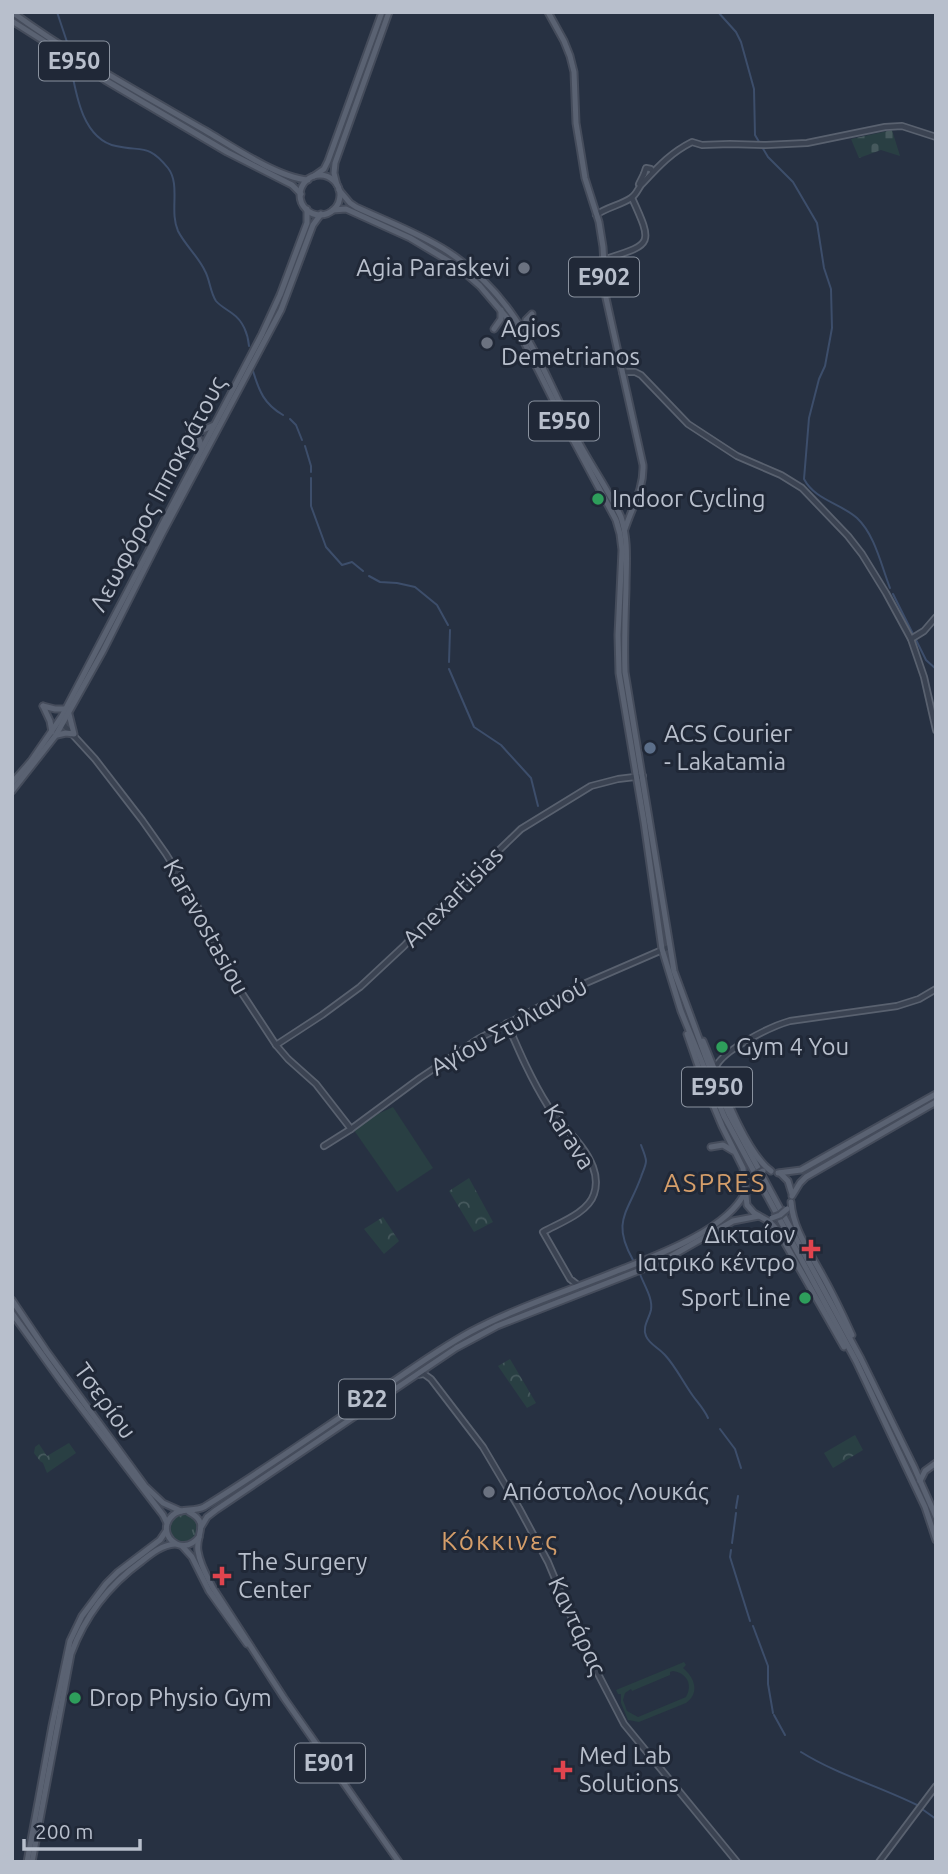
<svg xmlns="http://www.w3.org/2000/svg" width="948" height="1874" font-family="Ubuntu,sans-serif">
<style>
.grass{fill:url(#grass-tufts)}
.forest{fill:url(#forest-crowns)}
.cemetery{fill:url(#cemetery-stones)}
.garden{fill:#293f43;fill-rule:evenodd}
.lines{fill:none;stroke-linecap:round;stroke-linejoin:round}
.stream{stroke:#3d4e6b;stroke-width:2}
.minor-casing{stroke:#59616f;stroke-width:8}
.major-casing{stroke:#454c5b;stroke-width:9}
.minor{stroke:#3b4352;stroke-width:4.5}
.major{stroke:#5a6272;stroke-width:5}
.major-bridge-casing{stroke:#454c5b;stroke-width:9;stroke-linecap:butt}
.major-bridge{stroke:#5a6272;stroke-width:5}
.worship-dot{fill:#6b7280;stroke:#202837;stroke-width:2.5}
.leisure-dot{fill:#2e9e5b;stroke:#202837;stroke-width:2.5}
.service-dot{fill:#5c6f8a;stroke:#202837;stroke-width:2.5}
.health-dot{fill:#e0444e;stroke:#202837;stroke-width:2.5}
.labels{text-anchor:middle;stroke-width:6;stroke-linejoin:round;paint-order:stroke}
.shield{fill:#202837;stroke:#8a929f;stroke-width:2}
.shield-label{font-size:23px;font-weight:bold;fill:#b8bfcc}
.poi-label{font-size:24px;fill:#b8bfcc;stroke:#202837;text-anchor:start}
.street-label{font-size:24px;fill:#b8bfcc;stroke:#202837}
.neighbourhood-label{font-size:26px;letter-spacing:2px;fill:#d59e6a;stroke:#202837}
</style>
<defs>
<pattern id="grass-tufts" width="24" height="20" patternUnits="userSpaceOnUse" patternTransform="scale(1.75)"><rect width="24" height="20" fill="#293f43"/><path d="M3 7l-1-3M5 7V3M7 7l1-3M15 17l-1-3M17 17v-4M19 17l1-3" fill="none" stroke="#46595d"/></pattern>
<pattern id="forest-crowns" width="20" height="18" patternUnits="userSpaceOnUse" patternTransform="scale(1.75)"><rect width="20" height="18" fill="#293f43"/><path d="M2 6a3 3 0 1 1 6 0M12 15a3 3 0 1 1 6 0" fill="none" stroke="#46595d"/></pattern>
<pattern id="cemetery-stones" width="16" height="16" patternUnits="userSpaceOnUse" patternTransform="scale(1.75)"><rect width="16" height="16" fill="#293f43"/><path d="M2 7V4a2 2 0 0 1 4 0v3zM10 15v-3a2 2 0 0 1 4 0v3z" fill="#46595d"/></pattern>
</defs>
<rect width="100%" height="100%" fill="#273142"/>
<circle class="grass" cx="184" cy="1528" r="14"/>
<g class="forest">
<path d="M469,1178L493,1222L474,1232L449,1191Z"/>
<path d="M383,1217L399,1241L384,1254L364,1229Z"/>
<path d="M510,1359L536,1403L527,1408L498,1366Z"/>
<path d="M855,1435L863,1450L833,1468L824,1453Z"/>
<path d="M69,1443L76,1453L47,1473L43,1463L40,1461L34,1453L35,1447L39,1444L47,1456Z"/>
</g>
<path class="cemetery" d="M892,130L900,156L881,150L859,158L851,139Z"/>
<g class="garden">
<path d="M393,1107L433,1168L397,1192L351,1126Z"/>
<path d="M684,1662L686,1665L683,1668C695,1678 700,1693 686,1703L639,1722L628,1720L621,1703V1694H618L616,1690ZM673,1671C687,1673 693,1685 686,1697L638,1717L627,1711L623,1700L625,1693L631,1689L632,1691L670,1675V1672Z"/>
</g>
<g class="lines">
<g class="stream">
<path d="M57,12L68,45"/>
<path d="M718,12L736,32L741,42L754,89L755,135L768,157L793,182L817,223L824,268L831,289L832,328L825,366L819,379L809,418L804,479C815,500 840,503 857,518C875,535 881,565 890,588"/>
<path d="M71,67C76,95 83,139 116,146C142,152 148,143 168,168C181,185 169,211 178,231C185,245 198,256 205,271C210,280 210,292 216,301C220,306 228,310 233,314C243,321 248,334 249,346"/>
<path d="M253,371C259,391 264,404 283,415"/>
<path d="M290,419L296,425L302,440"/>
<path d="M305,446L311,466V472"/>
<path d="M311,478V506L326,547L342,565L352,562L363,571"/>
<path d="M369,576L380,582L397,583L415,587L437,605L448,625"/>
<path d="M893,594L926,660L936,669"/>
<path d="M449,662L450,630"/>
<path d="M449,669L474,727L501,745L531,778L538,806"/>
<path d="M633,1260C611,1221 628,1213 641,1177C642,1173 646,1166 646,1161C646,1157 643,1150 641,1145"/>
<path d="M640,1274C644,1285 653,1298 651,1310C649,1319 642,1327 646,1336C649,1344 659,1348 665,1355C676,1367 683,1382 693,1396C698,1403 704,1409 708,1418"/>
<path d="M720,1429L735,1449L741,1468"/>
<path d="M736,1508L738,1496"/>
<path d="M732,1543L736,1513"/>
<path d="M731,1550L730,1557L750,1621"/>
<path d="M753,1626L768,1666V1684L773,1713"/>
<path d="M774,1715L785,1735"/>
<path d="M801,1752C838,1775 879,1786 917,1805"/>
<path d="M922,1809L936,1819"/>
</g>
<defs>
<g id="minor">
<path d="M644,174L646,168L651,169L652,171"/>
<path d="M639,184L644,174"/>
<path d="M596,215C607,207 621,205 631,198C636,195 638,189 641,185C657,168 670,153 692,142L702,145L730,144L766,145L807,143L885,127L902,126L936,137"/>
<path d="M603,260C652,244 654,246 632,198"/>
<path d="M622,372H635L641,375L688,424L737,456L781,475L802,488L848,536L862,554L886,593L911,639L924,677L936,730"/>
<path d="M911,639L924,631L936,617"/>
<path d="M63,724L95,759L142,820L166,854L195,901L230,975L276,1045L288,1059L316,1084L351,1129"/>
<path d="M507,1023C519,1051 531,1079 548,1106C562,1127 584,1143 593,1167C596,1175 597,1185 594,1194C588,1213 559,1223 543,1232L570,1279L579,1286"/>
<path d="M276,1045L322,1015L360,987L404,946L441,906L521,829L591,786L618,779L643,776"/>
<path d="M715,1069C720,1051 772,1026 790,1021L897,1006L919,999L936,989"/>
<path d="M324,1146L351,1129L420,1078L478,1039L579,986L669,947"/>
<path d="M416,1375L424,1374L431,1379L483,1447L519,1508L548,1562L582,1643L624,1724L737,1862"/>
<path d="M879,1862L936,1786"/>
</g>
<g id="major">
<path d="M12,12C72,56 142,94 206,131C233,147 277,177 308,180"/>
<path d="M548,12L564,41L570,56L574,72L576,123L580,147L585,178L599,222L603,247L606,298L643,465C644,489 632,507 625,529"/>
<path d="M12,21L105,80L227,152L292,185L301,194"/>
<circle cx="320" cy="195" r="20"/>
<path d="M314,176L324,169L328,161L382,12"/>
<path d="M337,185L334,173L335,163L389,12"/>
<path d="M339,190L350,203L356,207C386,221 419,233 447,251C518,297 539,362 574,433C588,462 608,488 621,517C629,541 626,564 626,589C625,617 624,644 625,672L674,971L716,1085L729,1114L861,1359L914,1467L936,1517"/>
<path d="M333,210L346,209L410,238L457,266L480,286L519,332L570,434L616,520L620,534L622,550L618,635L619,673L644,822L662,949L681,1011L724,1116L856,1361L925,1507L936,1540"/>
<path d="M494,329L501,319V310"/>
<path d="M524,329L526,320L532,314"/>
<path d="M190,432L201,431L214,425"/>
<path d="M190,432C198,435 201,441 201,449"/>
<path d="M43,706L50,721L52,732"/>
<path d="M43,706L55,709H66"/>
<path d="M57,735L66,733L74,734L69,714"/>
<path d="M12,783L31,761L62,716L262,334L280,295L307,223V209"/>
<path d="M12,791L56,735L103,651L162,534L281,310L313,225L321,214"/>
<path d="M687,1034L704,1083L722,1126L743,1168L747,1205L754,1213L770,1222L778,1231L844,1347"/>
<path d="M703,1041C717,1074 743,1151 771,1171"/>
<path d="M711,1147L723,1145L733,1151"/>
<path d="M778,1173L801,1170L936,1094"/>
<path d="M780,1173L788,1181L792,1194"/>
<path d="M792,1196L800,1183L806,1177L936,1102"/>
<path d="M791,1202C793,1228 808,1249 820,1271C832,1292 842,1313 852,1335"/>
<path d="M12,1300L47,1352L145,1486L163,1503L181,1511"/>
<path d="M12,1313L63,1384L163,1515L167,1523"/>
<path d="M920,1481L925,1471L936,1463"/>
<path d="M189,1512C211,1523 195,1535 198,1551C200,1565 207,1576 213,1588L284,1698L399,1862"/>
<path d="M201,1527L207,1517L216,1510L456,1348L497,1326L661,1262L733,1221L759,1216"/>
<path d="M199,1537C180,1560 154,1531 173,1515C180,1508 194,1512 204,1507C264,1470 322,1429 381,1390C410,1370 439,1349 470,1332C517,1307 568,1291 617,1271C655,1256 728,1230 745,1192"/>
<path d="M182,1546L192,1557L209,1591L247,1644"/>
<path d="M27,1862L52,1726L70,1641L82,1616L106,1584L118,1572L160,1540L166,1531"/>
<path d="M32,1862L71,1654C85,1615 109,1585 142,1561C152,1553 162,1545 175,1544"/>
</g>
</defs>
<use href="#minor" class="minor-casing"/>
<use href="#major" class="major-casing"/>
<use href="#minor" class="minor"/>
<use href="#major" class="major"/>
<defs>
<g id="major-bridge">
<path d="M751,1178L763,1171"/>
<path d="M772,1218L780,1215L787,1209"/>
</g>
</defs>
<use href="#major-bridge" class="major-bridge-casing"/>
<use href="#major-bridge" class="major-bridge"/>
</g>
<g class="worship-dot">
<circle cx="524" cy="268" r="7"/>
<circle cx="487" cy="343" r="7"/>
<circle cx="489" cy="1492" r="7"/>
</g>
<g class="leisure-dot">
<circle cx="598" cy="499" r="7"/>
<circle cx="722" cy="1047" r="7"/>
<circle cx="805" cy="1298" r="7"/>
<circle cx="75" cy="1698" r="7"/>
</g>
<circle class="service-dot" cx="650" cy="748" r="7"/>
<g class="health-dot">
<path d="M807.5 1238.5h7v7h7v7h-7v7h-7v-7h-7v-7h7z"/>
<path d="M218.5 1565.5h7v7h7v7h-7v7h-7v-7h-7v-7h7z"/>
<path d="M559.5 1759.5h7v7h7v7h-7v7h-7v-7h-7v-7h7z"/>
</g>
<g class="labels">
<g class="shield">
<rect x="39" y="41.5" width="70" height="39" rx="5"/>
<rect x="569" y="257.5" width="70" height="39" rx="5"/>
<rect x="529" y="401.5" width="70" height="39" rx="5"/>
<rect x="682" y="1067.5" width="70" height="39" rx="5"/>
<rect x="339" y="1379.5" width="56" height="39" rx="5"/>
<rect x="295" y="1743.5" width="70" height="39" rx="5"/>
</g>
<g class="shield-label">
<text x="74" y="69">E950</text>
<text x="604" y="285">E902</text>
<text x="564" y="429">E950</text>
<text x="717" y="1095">E950</text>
<text x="367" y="1407">B22</text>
<text x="330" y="1771">E901</text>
</g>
<g class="poi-label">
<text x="510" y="276" text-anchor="end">Agia Paraskevi</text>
<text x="501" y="337">Agios<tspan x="501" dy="28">Demetrianos</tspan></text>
<text x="612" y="507">Indoor Cycling</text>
<text x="664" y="742">ACS Courier<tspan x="664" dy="28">- Lakatamia</tspan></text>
<text x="736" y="1055">Gym 4 You</text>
<text x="795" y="1243" text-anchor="end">Δικταίον<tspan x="795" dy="28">Ιατρικό κέντρο</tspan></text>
<text x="791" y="1306" text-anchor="end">Sport Line</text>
<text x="503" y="1500">Απόστολος Λουκάς</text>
<text x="238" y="1570">The Surgery<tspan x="238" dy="28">Center</tspan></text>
<text x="89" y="1706">Drop Physio Gym</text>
<text x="579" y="1764">Med Lab<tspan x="579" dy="28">Solutions</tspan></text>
</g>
<g class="street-label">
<text transform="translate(158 494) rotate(-62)" y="8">Λεωφόρος Ιπποκράτους</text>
<text transform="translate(453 897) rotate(-45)" y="8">Anexartisias</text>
<text transform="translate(206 927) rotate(61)" y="8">Karavostasiou</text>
<text transform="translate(509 1027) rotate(-29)" y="8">Αγίου Στυλιανού</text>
<text transform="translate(569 1137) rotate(57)" y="8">Karava</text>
<text transform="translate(105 1401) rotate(54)" y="8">Τσερίου</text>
<text transform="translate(577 1626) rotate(65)" y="8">Καντάρας</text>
</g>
<g class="neighbourhood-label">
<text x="715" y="1192">ASPRES</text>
<text x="500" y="1550">Κόκκινες</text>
</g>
</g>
<rect width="948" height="1874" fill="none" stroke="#b8bfcc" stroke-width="28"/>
<path d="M24 1839v10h116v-10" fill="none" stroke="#b8bfcc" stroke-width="3.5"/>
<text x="35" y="1839" font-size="21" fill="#b8bfcc" stroke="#202837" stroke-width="5" paint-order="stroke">200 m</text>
</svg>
